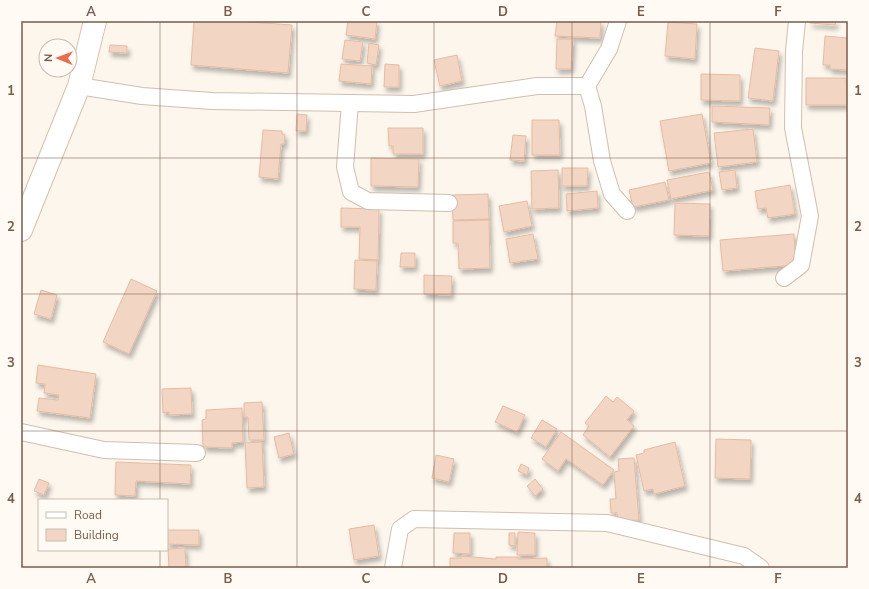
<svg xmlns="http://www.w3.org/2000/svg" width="869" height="589" font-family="'Nunito Sans',sans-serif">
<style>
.building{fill:#f3d5c3;stroke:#e6bba3;filter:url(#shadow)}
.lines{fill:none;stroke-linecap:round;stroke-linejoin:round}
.street-casing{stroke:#d1beb0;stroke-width:18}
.secondary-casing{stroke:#d6c0b0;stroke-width:24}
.street{stroke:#fff;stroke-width:16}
.secondary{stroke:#fff;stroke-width:22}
.grid{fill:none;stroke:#7a5c4d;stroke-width:1;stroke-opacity:0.55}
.neatline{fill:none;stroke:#7a5c4d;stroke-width:1.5}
.grid-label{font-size:13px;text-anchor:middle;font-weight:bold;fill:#7a5c4d}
</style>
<defs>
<filter id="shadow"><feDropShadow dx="2.5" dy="4.5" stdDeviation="2" flood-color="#0004"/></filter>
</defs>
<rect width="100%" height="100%" fill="#fdf6ec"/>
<g class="building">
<path d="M194,21H236L292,25L288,73L191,65Z"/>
<path d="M348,21H377L375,39L346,35Z"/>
<path d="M557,21H601L600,38L555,36Z"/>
<path d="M810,21H836L835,25L810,23Z"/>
<path d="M668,22L697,24L695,59L665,56Z"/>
<path d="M825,36L848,38V70L830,69V65H823Z"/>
<path d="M557,39H573L571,69H556Z"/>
<path d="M345,40L363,42L360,61L342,59Z"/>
<path d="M369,43L379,45L376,65L367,63Z"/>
<path d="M110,45L127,46V53L109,52Z"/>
<path d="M755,48L779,51L773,101L748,98Z"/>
<path d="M457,55L462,81L440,86L434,60Z"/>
<path d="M341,64L372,66L371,84L339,81Z"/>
<path d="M385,64L399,65V87H384Z"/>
<path d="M701,74L740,75V101L701,100Z"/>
<path d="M806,78H846L847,105H806Z"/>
<path d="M712,106L770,108L769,125L712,122Z"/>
<path d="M297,114L307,115L306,131H296Z"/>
<path d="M702,114L711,163L669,171L660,121Z"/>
<path d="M532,120H559L560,155H532Z"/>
<path d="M388,128H423V154H393V146H389Z"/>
<path d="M753,129L757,162L718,167L714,133Z"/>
<path d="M263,130L282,131V134L285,135L284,144H281L278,179L259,177Z"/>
<path d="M513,135L526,136L524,161L510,160Z"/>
<path d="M371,158L419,159L418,187L371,186Z"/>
<path d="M562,168H588L587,186H562Z"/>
<path d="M558,170L559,208L532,209L531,171Z"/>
<path d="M735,170L737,188L722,190L719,172Z"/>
<path d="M709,172L713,190L671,199L667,180Z"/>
<path d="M665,182L669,200L633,207L629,190Z"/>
<path d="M790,185L795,214L768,218L766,208L758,209L755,191Z"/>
<path d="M597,191L598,208L567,211L566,194Z"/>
<path d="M488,194L489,219L453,220L452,195Z"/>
<path d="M527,201L532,226L504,232L499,206Z"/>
<path d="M675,203L710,204L709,236L674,235Z"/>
<path d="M341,208L379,209L378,260L359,259L360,227H341Z"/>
<path d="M489,220L490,268L459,269L458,243H453V221Z"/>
<path d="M533,234L538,259L510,263L506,239Z"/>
<path d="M794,234L796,265L723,271L720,240Z"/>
<path d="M401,253H415V267H400Z"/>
<path d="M355,260L377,261L376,290L354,289Z"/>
<path d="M424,275L452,276L451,295L424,294Z"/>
<path d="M131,279L157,291L129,354L103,342Z"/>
<path d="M41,290L57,295L51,319L34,314Z"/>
<path d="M38,365L96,374L90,418L37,411L39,398L58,400L59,395L44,393L45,384L36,383Z"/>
<path d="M191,388L192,414L169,415V412L163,413L162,389Z"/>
<path d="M606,396L613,402L617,397L634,411L627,420L634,426L610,457L583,435L589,426L585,423Z"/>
<path d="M262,402L264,440H249L248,417H244V403Z"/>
<path d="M503,406L525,415L517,432L495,422Z"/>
<path d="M242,408L243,442L232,443V448L203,447L202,420L206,419V410Z"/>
<path d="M542,420L557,429L546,447L531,438Z"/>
<path d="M561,432L614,470L603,485L566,459L558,471L542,459Z"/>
<path d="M289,433L294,454L279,458L274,437Z"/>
<path d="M716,439L751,440L750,479L715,478Z"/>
<path d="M262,442L264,487L247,488L245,443Z"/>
<path d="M675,442L685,486L654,494L653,489L644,491L636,455L644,453V450Z"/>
<path d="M436,455L454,459L449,482L432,478Z"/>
<path d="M634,458L639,520L618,521L617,513H611L610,499H616L614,472L619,471L618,459Z"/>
<path d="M116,462L191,465L190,484L136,481L135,496L115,495Z"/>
<path d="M521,464L529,468L527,475L518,471Z"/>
<path d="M39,479L49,483L44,495L34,491Z"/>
<path d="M535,479L543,489L535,496L527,486Z"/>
<path d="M374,525L379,556L354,560L349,529Z"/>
<path d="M167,530H199V545L167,544Z"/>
<path d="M518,532L535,533V555H517Z"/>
<path d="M454,533H470V554L453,553Z"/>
<path d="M509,533H515V546L509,545Z"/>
<path d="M185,548L186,568H169L168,549Z"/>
<path d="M461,556L496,559V557H518V559L547,558V568H450V558H461Z"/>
</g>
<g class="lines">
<defs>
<g id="street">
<path d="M618,21L609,49L587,86L593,106L602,161L612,194L627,211"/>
<path d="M79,86L142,96L212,101L414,104L537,86H587"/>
<path d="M350,103L345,167L351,192L368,201L449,203"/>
<path d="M784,278L801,265L810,216L793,128L794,51L797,21"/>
<path d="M21,432L104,450L197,453"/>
<path d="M393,568L400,529L414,519L607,523L744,556L761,568"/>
</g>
<path id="secondary" d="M21,230L79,86L95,21"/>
</defs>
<use href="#street" class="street-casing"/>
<use href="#secondary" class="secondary-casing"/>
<use href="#street" class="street"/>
<use href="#secondary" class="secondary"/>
</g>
<path class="grid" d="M160,21V500M297,21V568M434,21V568M572,21V568M710,21V568M21,158H848M21,294H848M21,431H848M160,550V568"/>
<rect width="869" height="589" fill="none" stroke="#fffaf3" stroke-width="44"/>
<rect x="38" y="499" width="130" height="52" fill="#fffaf3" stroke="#cabbb1"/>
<rect x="46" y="512" width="20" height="6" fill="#ffffff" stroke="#cabbb1"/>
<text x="74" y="519" font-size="12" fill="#7a5c4d">Road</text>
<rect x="46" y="529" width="20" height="12" fill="#f3d5c3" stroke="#cabbb1"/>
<text x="74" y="539" font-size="12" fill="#7a5c4d">Building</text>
<g transform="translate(58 58) rotate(271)"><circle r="19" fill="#fffaf3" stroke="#cabbb1"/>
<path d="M0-3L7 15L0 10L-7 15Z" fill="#e76f51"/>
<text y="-6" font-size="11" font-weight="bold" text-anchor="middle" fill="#7a5c4d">N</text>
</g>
<rect x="22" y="22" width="825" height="545" class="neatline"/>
<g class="grid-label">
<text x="91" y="16">A</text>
<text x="228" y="16">B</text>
<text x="366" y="16">C</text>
<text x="503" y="16">D</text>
<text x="641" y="16">E</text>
<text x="778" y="16">F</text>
<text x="11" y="95">1</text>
<text x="858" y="95">1</text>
<text x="11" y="231">2</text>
<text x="858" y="231">2</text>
<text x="11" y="367">3</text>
<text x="858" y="367">3</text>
<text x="11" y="503">4</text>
<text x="858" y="503">4</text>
<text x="91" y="583">A</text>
<text x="228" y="583">B</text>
<text x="366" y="583">C</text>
<text x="503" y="583">D</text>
<text x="641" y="583">E</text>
<text x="778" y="583">F</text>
</g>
</svg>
